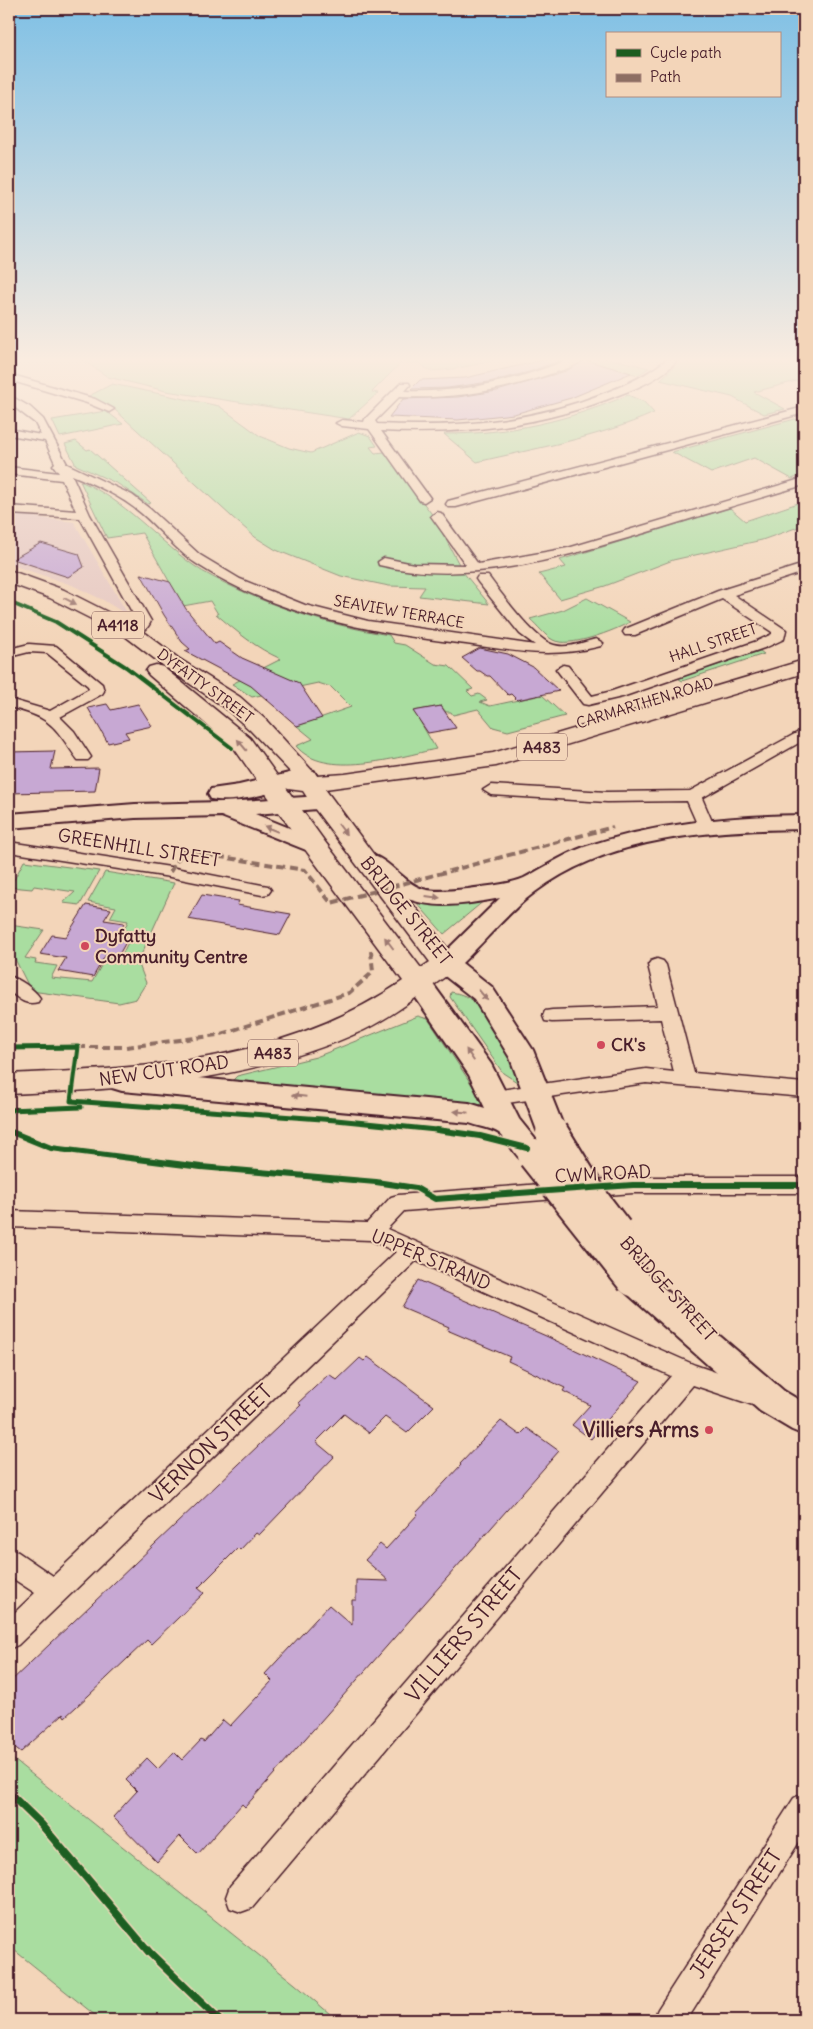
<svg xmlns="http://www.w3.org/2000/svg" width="813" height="2029" font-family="Delius,sans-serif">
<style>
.built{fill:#e6c8c1}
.green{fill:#a9dda0;stroke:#7a7e66}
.building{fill:#c7a8d3;stroke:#4a1f2b}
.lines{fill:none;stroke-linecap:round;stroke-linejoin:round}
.minor-casing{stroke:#4a1f2b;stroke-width:3}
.secondary-casing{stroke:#4a1f2b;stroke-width:4}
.primary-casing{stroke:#4a1f2b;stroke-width:3}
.minor{fill:#f3d5b9;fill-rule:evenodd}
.secondary{fill:#f3d5b9;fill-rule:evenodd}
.primary{fill:#f3d5b9;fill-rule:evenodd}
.secondary-bridge-casing{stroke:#4a1f2b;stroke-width:36;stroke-linecap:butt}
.secondary-bridge{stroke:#f3d5b9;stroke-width:32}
.quiet{stroke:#8d6e63;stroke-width:4;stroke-dasharray:8 4;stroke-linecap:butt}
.cycleway-far3-casing{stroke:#f3d5b9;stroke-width:6}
.cycleway-far2-casing{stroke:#f3d5b9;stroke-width:8}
.cycleway-far1-casing{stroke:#f3d5b9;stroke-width:9}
.cycleway-casing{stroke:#f3d5b9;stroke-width:11}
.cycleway-far3{stroke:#1b5e20;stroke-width:4}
.cycleway-far2{stroke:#1b5e20;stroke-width:5}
.cycleway-far1{stroke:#1b5e20;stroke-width:6}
.cycleway{stroke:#1b5e20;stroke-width:8}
.oneway{fill:#9e7a72}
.poi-dot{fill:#d1495b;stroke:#f3d5b9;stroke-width:2}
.labels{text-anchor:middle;stroke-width:4;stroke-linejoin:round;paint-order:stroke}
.far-street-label{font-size:15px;fill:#4a1f2b;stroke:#f3d5b9}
.shield{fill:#f3d5b9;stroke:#7d5656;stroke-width:1}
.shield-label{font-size:16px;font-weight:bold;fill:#4a1f2b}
.street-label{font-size:18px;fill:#4a1f2b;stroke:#f3d5b9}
.poi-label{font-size:18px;font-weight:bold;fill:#4a1f2b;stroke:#f3d5b9;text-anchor:start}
.near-poi-label{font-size:21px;font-weight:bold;fill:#4a1f2b;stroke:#f3d5b9;text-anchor:end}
.near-street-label{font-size:21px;fill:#4a1f2b;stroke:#f3d5b9}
</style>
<rect width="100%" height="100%" fill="#f3d5b9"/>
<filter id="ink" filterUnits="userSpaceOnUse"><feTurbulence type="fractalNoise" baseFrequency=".02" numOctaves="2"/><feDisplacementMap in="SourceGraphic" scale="10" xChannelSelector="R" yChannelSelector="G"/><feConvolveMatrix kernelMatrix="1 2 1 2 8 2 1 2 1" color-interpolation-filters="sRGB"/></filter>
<g filter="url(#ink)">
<path class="built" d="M9,514L74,522L129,616L103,600L72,585L9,564Z"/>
<g class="green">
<path d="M81,359H493L494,360C472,366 452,370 429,371L420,363H401L372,392L378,393L349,419L166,391L108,377Z"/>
<path d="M589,359H612L649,368L638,375L586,361Z"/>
<path d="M682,359H804V379L754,392L785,409L764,414L732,397L660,380Z"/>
<path d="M112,384L219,406L260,436L289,448L311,453L359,432L370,436L377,446L370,447L375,453L385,452L434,517L463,572L489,604L419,596L425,587L389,586L341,576L276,550L255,537L232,517L113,408L87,397Z"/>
<path d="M628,395L644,402L654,413C598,438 536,448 477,462L444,434C509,434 568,421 628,395Z"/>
<path d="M106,411L123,424L60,437L52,420Z"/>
<path d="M795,419L804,424V474L792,479L754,458L711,473L672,452Z"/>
<path d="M76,441L87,450L90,449L151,503L148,504L118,484L76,465L65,444Z"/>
<path d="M80,481C126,501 153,536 193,565C205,574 219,580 233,587C283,611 335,626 389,635L394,643L405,645L435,664L449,666L473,689L467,691L472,696L479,694L487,700L480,702L490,706L542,695L565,716L508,731L493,727L478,709L453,715L451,712H446L441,706L414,711L436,749C399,757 324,780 296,746L313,739L297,726L351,707L331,687L318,683L252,697L232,684L281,659C256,648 237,632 216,614H218L210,601L183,606L142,533L107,538Z"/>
<path d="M804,501V525L762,540L673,560L605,586L560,599L539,574L566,567L560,560L730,508L745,521Z"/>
<path d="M587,598L630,622C616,630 568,649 553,640C545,636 537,625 530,619L563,610Z"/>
<path d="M760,651L764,654L682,681L678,678Z"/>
<path d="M24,861L99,871L80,905L63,903L75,892L34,886L32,889L10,887Z"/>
<path d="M105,872L174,883L138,962L146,983L136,999L119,1003L31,991L9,947V925L44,930L25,958L36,960L35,963L57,966L51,978L92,982L106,957L120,959L133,932L124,930L128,921L110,918L116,907L88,902Z"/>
<path d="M416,900H485L444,934L416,902Z"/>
<path d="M451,992C492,997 506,1049 521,1080L520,1084L503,1073L450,997Z"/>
<path d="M418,1016L428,1019L484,1103L485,1108L233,1080L237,1076L316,1057Z"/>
<path d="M9,1756L295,1984L337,2020H101L9,1946Z"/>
</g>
<g class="building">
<path d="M548,359H564L529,372L489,382L448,388L411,389L420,380L465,378Z"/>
<path d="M585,360L631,373L571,398L514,414L458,420L389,417L403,399L458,397L497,391L566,371Z"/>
<path d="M41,543L79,554L84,567L68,577L13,559Z"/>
<path d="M141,574L170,582L186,609L215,644L219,642L242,658L299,683L322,718L297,726L251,686L185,651L190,649L182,642L164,615Z"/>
<path d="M480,648L508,654L533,667L559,691L517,700L511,694L508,695L490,676H487L480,671H477L462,658Z"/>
<path d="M107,704L111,710L138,704L152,726L125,732L129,738L108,743L88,708Z"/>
<path d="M441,706L456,728L428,733L413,711Z"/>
<path d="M55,751L51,769L99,768L95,791L9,793V752Z"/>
<path d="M202,895L239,901L237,905L291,914L280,935L188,919Z"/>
<path d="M86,905L111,909L104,920L124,923L119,931L131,933L117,958L105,956L93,977L58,971L66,958L40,954L52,935L66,937Z"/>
<path d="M418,1280L546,1336L641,1381L591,1439L572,1425L590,1405L563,1391L565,1388L508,1361L510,1357L447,1330L449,1327L402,1307Z"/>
<path d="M368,1357L434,1406L407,1433L385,1417L369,1433L344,1414L316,1442L334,1457L259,1535L256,1533L240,1550L238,1548L198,1588L204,1593L151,1644L147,1640L88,1696L65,1717L63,1714L21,1752L9,1743V1683L301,1405L298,1403L329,1374L337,1380L360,1358L364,1361Z"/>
<path d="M501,1421L520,1435L527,1428L559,1451L245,1807L242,1804L198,1854L180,1836L157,1862L113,1817L137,1791L126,1780L147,1758L158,1769L174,1752L182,1760L201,1740L204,1742L223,1720L230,1726L272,1681L265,1674L329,1605L352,1625V1600H356V1580L389,1581L365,1560L380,1544L386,1549L418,1514L416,1513L461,1465L460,1464Z"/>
</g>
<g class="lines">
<defs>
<g id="minor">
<path d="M570,359H584C577,366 563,370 553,373C503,391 452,399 399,397L375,421L377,424C456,428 533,422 607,392C628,384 649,374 667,359L676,361C663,377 640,387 621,394C543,426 465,435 381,431L430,498L424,502L420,501L369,429L342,426L336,423L342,420L364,422L365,419L401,383H409L410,385L405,391C463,393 516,381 570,359Z"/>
<path d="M9,374L95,399L114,409L109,412L87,403L9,380Z"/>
<path d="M9,395L30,407L43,419L67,464L132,495L150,509L200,555L240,579L305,605L368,621L535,645L520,634L478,582L476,579L478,576H488C501,593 534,640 554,645C567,649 584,642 596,639L603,643L601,646C550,659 517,651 466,644C374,633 279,617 200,566C177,552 161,530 141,513C121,496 96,485 72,475L90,515L151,621C147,631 138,638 127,635L125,632L137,621L80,518L9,514V506L76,511L62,480L9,474V467L59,473L53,465L55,463L45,441L9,435V429L41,435L35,423L9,403Z"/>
<path d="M804,407V413L456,507H448L446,504L448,501Z"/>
<path d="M804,478V485C753,500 702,515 651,531C564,557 470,587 379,565L378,562L384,558L414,564L466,565L431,516L437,512L441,513L478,564L568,548Z"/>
<path d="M804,564V572L734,595L786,630L784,639L767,647L622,697L588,705L583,704L556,669L563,665L568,666L592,696L612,691L757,641L772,634V632L722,599L635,635H625L623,632L625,629L718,591Z"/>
<path d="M29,644L56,646L102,684L104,691L102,694L60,717L74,731L91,757L88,760H78C53,725 53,718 9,707V699L50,711L89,689L88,686L47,653L29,652L9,657V649Z"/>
<path d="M804,729V740L702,798L714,826L706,831L698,826L687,801L607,802L491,795L483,790L491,785L607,792L690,791Z"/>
<path d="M9,842L170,867L262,885L268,886L271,890L268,894L262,895L170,877L9,852Z"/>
<path d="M657,959L663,961L666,965L694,1073L804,1083V1097L646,1083L494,1105L487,1103L484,1098L487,1093L494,1091L646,1069L674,1072L661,1019L552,1022L545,1021L543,1016L545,1011L552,1010L658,1006L648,965L651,961Z"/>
<path d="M9,976C20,979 34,989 40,998L38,1002C25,1006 18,998 9,991Z"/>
<path d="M633,1177H804V1193H633L404,1211L387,1229L695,1365L767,1390L771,1397L767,1404L759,1407L693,1385L252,1908L241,1912L230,1908L226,1897L230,1886L671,1376L416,1261L18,1645L9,1649V1618L35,1593L9,1576V1549L18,1552L53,1576L396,1252L370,1240L9,1227V1211L367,1223L391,1197L398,1195Z"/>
<path d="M804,1793V1834L687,2020H653L658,2009L794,1798Z"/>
</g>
<g id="secondary">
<path d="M306,769L314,771L317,776L314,781C286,788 238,805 211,799L208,794L211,789L239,785Z"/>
<path d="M322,796L330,798L333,803L330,808L255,814L324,842L328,847L324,852L316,854L221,816L135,818L9,828V814L135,804L223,802Z"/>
<path d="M804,815V829C714,830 610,835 535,892C508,912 486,940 462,963L492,987L533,1050L566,1133L562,1140L552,1143L542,1140L538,1133L510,1058L474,999L437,970L433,964L500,898C452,907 415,913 375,879C368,873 360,868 355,860L359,855C384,849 400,882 423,889C437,893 454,890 468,889C485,886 508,885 524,878C544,868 562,855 584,847C655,823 729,816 804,815Z"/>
<path d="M418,973L427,976L491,1064L519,1119L548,1155L544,1163C517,1171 516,1147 499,1133C492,1128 477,1126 469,1123L122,1091L112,1088L108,1081L112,1074L122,1071L469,1103L485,1108L469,1075L405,982L409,976Z"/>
<path d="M633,1267L644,1271L784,1391L804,1403V1435L792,1430L760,1411L622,1289L617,1280L622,1271Z"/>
</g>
<path id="primary" d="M9,570L64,590L139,628L178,658L240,697L266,720L317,776L345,774L493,753L804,660V673L496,766L325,789L371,851L455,958L459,964L455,970C425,990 397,1014 364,1030C252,1082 130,1089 9,1094V1074C150,1068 282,1063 403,981L307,852L234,748L149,675L146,671L149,667L156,665L163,667L250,738L325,842L421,968L430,962L314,808L303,791L288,789L284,784L288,779L295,777L250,730L224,707L164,666L125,636L50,598L9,583Z"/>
</defs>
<use href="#minor" class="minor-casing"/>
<use href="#secondary" class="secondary-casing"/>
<use href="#primary" class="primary-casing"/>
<use href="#minor" class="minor"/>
<use href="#secondary" class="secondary"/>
<use href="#primary" class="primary"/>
<defs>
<g id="secondary-bridge">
<path d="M552,1133L596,1205L616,1231"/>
<path d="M534,1155L633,1280"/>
</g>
</defs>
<use href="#secondary-bridge" class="secondary-bridge-casing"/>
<use href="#secondary-bridge" class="secondary-bridge"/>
<g class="quiet">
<path d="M170,872L183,851L305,870L331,903L613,827"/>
<path d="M78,1047H126L218,1035L349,993L373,972L371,951"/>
<path d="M9,1099L10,1084"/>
</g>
<defs>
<path id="cycleway-far3" d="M9,602L56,622L126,667L232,748"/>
<g id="cycleway-far2">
<path d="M9,1048L78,1047L71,1101L336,1120L446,1131"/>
<path d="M9,1110L81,1107"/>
</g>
<g id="cycleway-far1">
<path d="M437,1130L480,1136L527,1148"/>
<path d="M9,1131L51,1148L201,1167L376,1182L416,1188L435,1199L633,1185H804"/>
</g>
<path id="cycleway" d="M9,1793L41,1824L149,1952L219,2020"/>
</defs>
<use href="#cycleway-far3" class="cycleway-far3-casing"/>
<use href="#cycleway-far2" class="cycleway-far2-casing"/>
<use href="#cycleway-far1" class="cycleway-far1-casing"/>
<use href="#cycleway" class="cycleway-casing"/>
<use href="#cycleway-far3" class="cycleway-far3"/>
<use href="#cycleway-far2" class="cycleway-far2"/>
<use href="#cycleway-far1" class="cycleway-far1"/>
<use href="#cycleway" class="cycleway"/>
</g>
<defs><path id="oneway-solid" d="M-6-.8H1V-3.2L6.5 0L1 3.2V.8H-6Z" transform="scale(1.25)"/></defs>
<g class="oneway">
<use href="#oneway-solid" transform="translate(70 601) rotate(27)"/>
<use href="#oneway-solid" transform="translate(242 745) rotate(-130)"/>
<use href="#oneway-solid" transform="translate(271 829) rotate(-157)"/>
<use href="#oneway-solid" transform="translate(342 829) rotate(53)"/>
<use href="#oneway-solid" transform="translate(433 897) rotate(7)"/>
<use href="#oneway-solid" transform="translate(389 943) rotate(-127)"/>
<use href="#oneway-solid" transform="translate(483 995) rotate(50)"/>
<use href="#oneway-solid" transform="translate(470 1055) rotate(-124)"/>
<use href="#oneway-solid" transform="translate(299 1096) rotate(-174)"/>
<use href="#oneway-solid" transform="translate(461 1112) rotate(-174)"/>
</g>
</g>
<linearGradient id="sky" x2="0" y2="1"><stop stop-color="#7fc0e5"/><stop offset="0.56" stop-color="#faece0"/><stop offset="1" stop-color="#faece0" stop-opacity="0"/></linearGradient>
<rect width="813" height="643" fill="url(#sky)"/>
<g class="poi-dot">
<circle cx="85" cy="946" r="5"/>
<circle cx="601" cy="1045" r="5"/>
<circle cx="709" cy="1430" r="5"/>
</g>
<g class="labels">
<g class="far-street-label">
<text transform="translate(399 612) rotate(10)" y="5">SEAVIEW TERRACE</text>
<text transform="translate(713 643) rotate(-19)" y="5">HALL STREET</text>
<text transform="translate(205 686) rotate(36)" y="5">DYFATTY STREET</text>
<text transform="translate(645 703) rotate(-17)" y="5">CARMARTHEN ROAD</text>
</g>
<g class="shield">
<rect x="92" y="611.5" width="52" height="27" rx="4"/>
<rect x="517" y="733.5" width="50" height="27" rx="4"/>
<rect x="248" y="1039.5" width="50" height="27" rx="4"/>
</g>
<g class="shield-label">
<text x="118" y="631">A4118</text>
<text x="542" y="753">A483</text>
<text x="273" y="1059">A483</text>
</g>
<g class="street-label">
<text transform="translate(139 848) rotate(9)" y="6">GREENHILL STREET</text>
<text transform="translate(406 911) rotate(51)" y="6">BRIDGE STREET</text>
<text transform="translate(164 1071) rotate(-8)" y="6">NEW CUT ROAD</text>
<text transform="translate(603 1174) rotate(-3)" y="6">CWM ROAD</text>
<text transform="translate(431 1260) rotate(23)" y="6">UPPER STRAND</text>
<text transform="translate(668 1289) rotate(48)" y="6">BRIDGE STREET</text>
</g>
<g class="poi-label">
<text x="95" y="942">Dyfatty<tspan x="95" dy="21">Community Centre</tspan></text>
<text x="611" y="1051">CK's</text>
</g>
<g class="near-poi-label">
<text x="699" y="1437">Villiers Arms</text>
</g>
<g class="near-street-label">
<text transform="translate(211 1444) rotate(-44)" y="7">VERNON STREET</text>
<text transform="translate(464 1635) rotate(-50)" y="7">VILLIERS STREET</text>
<text transform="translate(736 1914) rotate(-57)" y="7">JERSEY STREET</text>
</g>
</g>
<rect width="813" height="2029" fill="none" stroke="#f3d5b9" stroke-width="30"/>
<rect x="15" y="15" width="783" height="1999" fill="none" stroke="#4a1f2b" stroke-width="2" filter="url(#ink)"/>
<rect x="606" y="32" width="175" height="65" fill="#f3d5b9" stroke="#af8c80"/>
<rect x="616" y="49" width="25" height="8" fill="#1b5e20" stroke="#af8c80"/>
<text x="650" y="58" font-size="15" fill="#4a1f2b">Cycle path</text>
<rect x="616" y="74" width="25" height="8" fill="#8d6e63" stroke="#af8c80"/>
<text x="650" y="82" font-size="15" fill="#4a1f2b">Path</text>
</svg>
